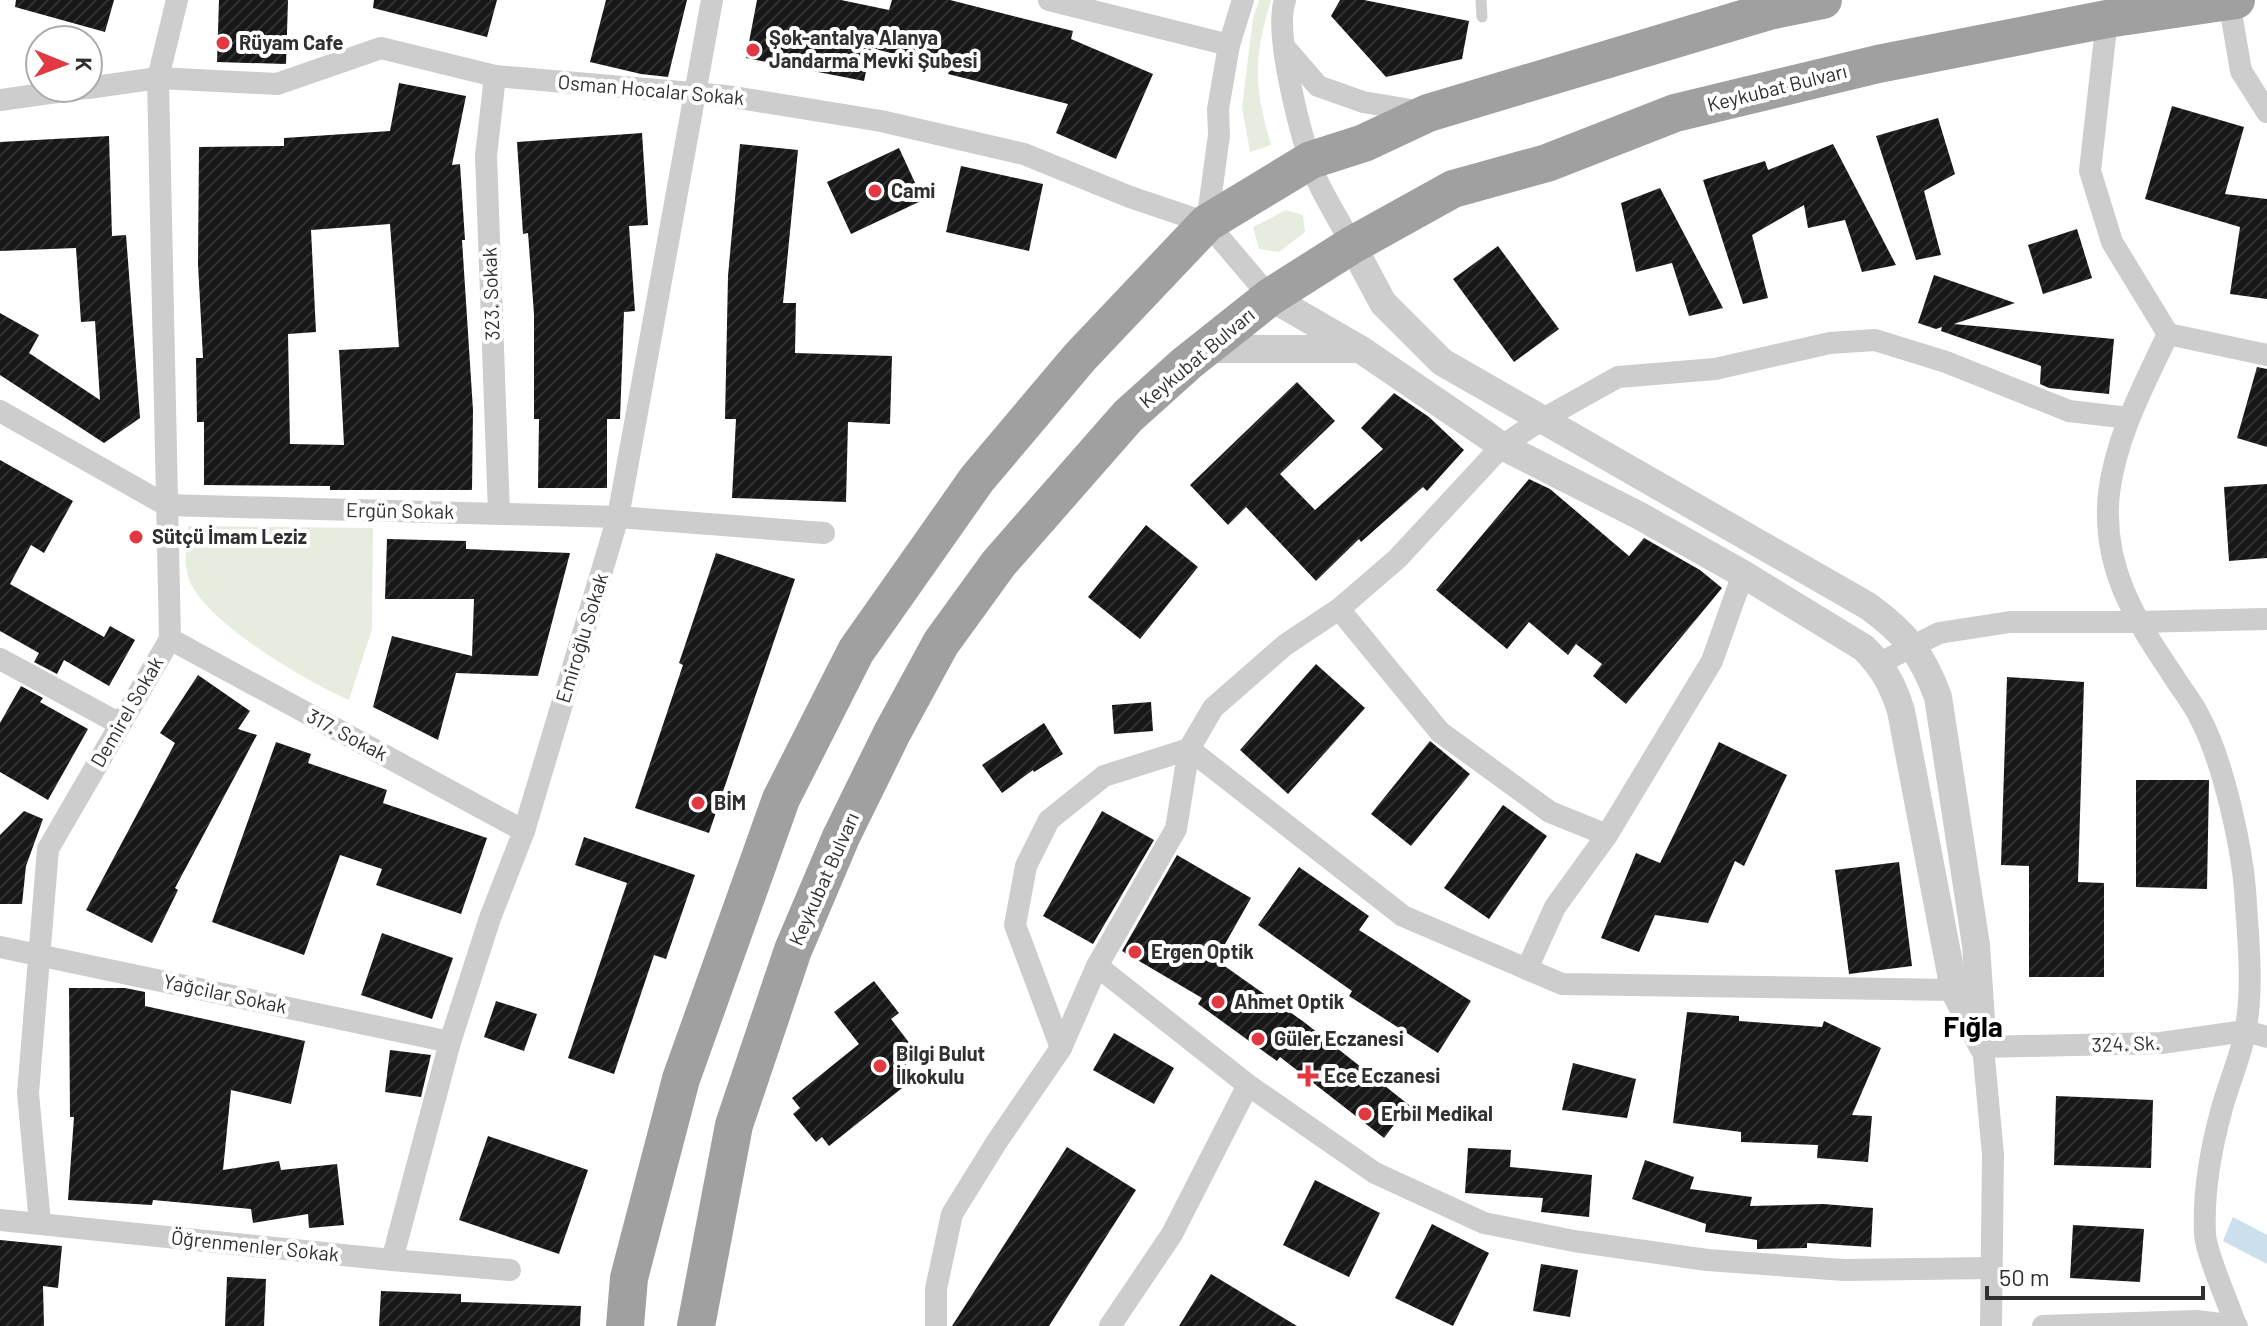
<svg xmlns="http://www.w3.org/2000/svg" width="2267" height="1326" font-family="Barlow,sans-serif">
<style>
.green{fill:#e6eddf}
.water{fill:#cbdfec}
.building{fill:url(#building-hatch);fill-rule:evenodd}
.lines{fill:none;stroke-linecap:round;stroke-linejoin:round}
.service{stroke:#cdcdcd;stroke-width:11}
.minor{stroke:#cdcdcd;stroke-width:22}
.tertiary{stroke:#cdcdcd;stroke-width:28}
.trunk{stroke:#a0a0a0;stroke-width:38}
.poi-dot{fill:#e23841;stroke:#fff;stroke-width:3}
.labels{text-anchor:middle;stroke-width:8;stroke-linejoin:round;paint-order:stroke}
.poi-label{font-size:20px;font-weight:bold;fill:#303030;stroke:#fff;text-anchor:start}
.street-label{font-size:20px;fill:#303030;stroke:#fff}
.district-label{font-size:28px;font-weight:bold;fill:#000;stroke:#fff}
</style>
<defs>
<pattern id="building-hatch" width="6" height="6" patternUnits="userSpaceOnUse" patternTransform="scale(2)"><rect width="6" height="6" fill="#171717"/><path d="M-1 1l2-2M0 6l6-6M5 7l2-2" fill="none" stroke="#303030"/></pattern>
</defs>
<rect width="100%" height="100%" fill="#fff"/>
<g class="green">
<path d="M1259,0H1271C1253,60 1254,86 1271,145L1250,152L1242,107L1253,18Z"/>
<path d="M1286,210L1303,215L1305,232L1279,252L1259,249L1253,227Z"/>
<path d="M188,526L373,528L372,629L349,700C309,683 207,623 190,582C183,564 186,544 188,526Z"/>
</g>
<path class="water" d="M2233,1217L2267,1235V1264L2223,1241Z"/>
<g class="building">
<path d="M16,0H114L105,32L15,7Z"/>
<path d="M219,0H288L286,64L217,62Z"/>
<path d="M374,0H497L487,37L373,8Z"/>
<path d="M606,0H687L668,77L641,74L590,62Z"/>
<path d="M757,0H841L889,10L892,0H950L1073,31L1071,39L1153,74L1116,159L1056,133L1068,104L948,74L950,68L871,48L864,81L746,58Z"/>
<path d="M1340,0H1364L1469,21L1462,59L1386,77L1331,16Z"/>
<path d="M399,83L466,96L452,165L460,164L465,240H462L473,410L472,490H330V486L204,485V422H197L196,358H203L198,264L199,147L284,146V138L390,131ZM390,224L399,347L339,350L344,445L290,444L288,334L316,332L311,230Z"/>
<path d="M2172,106L2244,127L2225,194L2267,199V299L2230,294L2240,227L2145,199Z"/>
<path d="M1938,118L1955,174L1924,191L1941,255L1916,260L1876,136Z"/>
<path d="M642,133L648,225L629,226L635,311L624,312L620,419H607V488H538L539,419H534V314L528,233L523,234L517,142Z"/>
<path d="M109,136L112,236L126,235L140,418L104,443L0,375V313L39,335L29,353L100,400L95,321L81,322L76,248L0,251V142Z"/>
<path d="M740,144L798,150L783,303H796L795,353L892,356L890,424L848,422L846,502L732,498L736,419H725L728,276Z"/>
<path d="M1833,144L1896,265L1862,272L1845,220L1808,228L1804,205L1752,235L1768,298L1743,304L1703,180L1765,161L1768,170Z"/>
<path d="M899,148L923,200L851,234L827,182Z"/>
<path d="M961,166L1043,184L1029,251L946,232Z"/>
<path d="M1660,188L1723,308L1689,316L1672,263L1636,272L1621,203Z"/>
<path d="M2077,229L2092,278L2043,294L2028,245Z"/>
<path d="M1498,246L1559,329L1514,362L1453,279Z"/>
<path d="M1934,275L2015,303L1954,324L2114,339L2109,394L2049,388L2040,384L2041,366L1941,331L1942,327L1936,329L1918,323Z"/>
<path d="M2257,367L2267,369V447L2237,438Z"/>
<path d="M1297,382L1335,421L1280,474L1315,510L1383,449L1361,428L1394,393L1429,417L1464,450L1427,491L1423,487L1361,542L1359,539L1316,581L1246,507L1228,525L1190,485Z"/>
<path d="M0,460L73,501L44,553L31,545L10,584L104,637L110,626L135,640L109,686L64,660L57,674L34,662L39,653L0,631Z"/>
<path d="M1529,479L1550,489L1629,556L1644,538L1700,570L1722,588L1626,704L1593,676L1602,664L1576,644L1568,655L1529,622L1507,649L1436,590Z"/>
<path d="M2267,484V558L2229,561L2224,487Z"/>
<path d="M1146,525L1198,567L1140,639L1088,597Z"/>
<path d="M387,539L466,541V549L570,553L538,676L456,673L438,740L373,707L392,636L472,656L474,599H385Z"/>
<path d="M716,553L795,579L709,833L635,808L683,665L679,663Z"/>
<path d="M1316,664L1365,708L1288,794L1240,750Z"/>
<path d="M198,675L250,711L238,729L257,735L175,888L178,890L152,943L86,910L175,743L160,733Z"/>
<path d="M2007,677L2084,682L2078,882L2104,883V977H2029V866L2001,865Z"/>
<path d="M21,686L43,698L40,702L88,729L48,800L0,772V723Z"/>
<path d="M1151,702L1153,731L1114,734L1112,705Z"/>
<path d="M1044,723L1063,754L1034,772L1033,770L1002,793L982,765Z"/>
<path d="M1430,741L1470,774L1411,846L1371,814Z"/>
<path d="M276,742L311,754L308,763L387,790L383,803L487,838L461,914L376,885L382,869L340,855L304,955L212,922Z"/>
<path d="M1719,742L1787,775L1744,866L1735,861L1708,923L1655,915L1639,952L1601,938L1636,853L1660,863Z"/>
<path d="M2136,780H2209L2207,889L2136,887Z"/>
<path d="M1503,805L1547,836L1489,919L1444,888Z"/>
<path d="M24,811L43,819L26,866L22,904H0V835Z"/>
<path d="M1102,811L1154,840L1093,944L1043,916Z"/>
<path d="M584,837L695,875L666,959L654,955L614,1074L568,1058L627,883L575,865Z"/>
<path d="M1177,855L1251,898L1216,960L1304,1022L1409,1105L1384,1138L1280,1057L1277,1061L1198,1004L1202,998L1122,951Z"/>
<path d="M1899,862L1912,966L1849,974L1835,870Z"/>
<path d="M1299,867L1369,916L1359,930L1471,1001L1438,1053L1349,996L1352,991L1258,925Z"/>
<path d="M382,933L453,958L432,1019L361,995Z"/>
<path d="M874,981L899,1013L891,1019L917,1053L905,1063L916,1077L829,1146L822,1137L816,1142L793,1114L800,1108L792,1098L859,1044L834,1012Z"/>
<path d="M69,988H125L145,992V1006L305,1041L291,1104L231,1090L223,1170L279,1161L281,1170L337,1164L344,1225L309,1228L308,1214L253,1223L251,1209L153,1200L152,1205L68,1200L74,1117H70Z"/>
<path d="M496,1001L537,1014L524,1051L484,1037Z"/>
<path d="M1687,1012L1739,1016V1021L1822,1027L1824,1021L1881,1048L1852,1115L1872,1116L1868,1162L1817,1158L1818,1145L1741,1142V1132L1673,1123Z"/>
<path d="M1114,1033L1174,1068L1154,1104L1093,1070Z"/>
<path d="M390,1050L431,1055L421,1097L385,1092Z"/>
<path d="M1573,1063L1636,1079L1627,1118L1562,1110Z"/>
<path d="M2056,1096L2153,1100L2151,1168L2054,1165Z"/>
<path d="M488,1136L588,1170L559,1254L459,1220Z"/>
<path d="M1067,1147L1136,1190L1049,1326H952Z"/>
<path d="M1468,1148L1511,1150L1510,1167L1592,1175L1589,1217L1541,1212L1543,1198L1465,1193Z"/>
<path d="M1645,1160L1694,1177L1690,1189L1752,1197L1750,1206L1823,1204L1873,1208L1871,1247L1807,1243V1248L1757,1249V1240L1705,1232L1706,1224L1632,1199Z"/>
<path d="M1315,1180L1380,1213L1349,1277L1283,1245Z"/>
<path d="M1432,1224L1489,1253L1453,1326L1395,1298Z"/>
<path d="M2073,1225L2144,1229L2140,1282L2070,1278Z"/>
<path d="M0,1240L62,1246L58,1288L43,1286L44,1326H0Z"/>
<path d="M1541,1264L1578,1270L1570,1317L1533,1311Z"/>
<path d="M1211,1274L1297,1326H1179Z"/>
<path d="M227,1277L266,1279L264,1326H225Z"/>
<path d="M381,1291L461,1294V1302L581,1306L580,1326H379Z"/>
</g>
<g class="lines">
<path class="service" d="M1481,0L1482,17"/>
<g class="minor">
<path d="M1049,0L1229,45"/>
<path d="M1243,0L1229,45L1218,109L1219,135L1207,223L1270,297"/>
<path d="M1285,0C1273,35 1303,144 1317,180C1327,202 1341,223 1352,245"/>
<path d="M2229,1L2241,71L2267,112"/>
<path d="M2107,19L2090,171L2112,242L2168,334C2144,385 2116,436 2109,493C2101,567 2135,619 2174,677C2182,690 2193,703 2200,718C2224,763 2244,854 2246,905C2249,946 2253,992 2245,1033C2240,1058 2229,1083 2222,1108C2211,1148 2203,1193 2205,1234C2206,1254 2229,1304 2236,1326"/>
<path d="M1286,49L1318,86L1363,102L1423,112"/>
<path d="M495,76L486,156L499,513"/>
<path d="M88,88L158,78L277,84L381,48L495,76L727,96L881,121L1024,154L1130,197L1207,223"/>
<path d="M0,100L85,88"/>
<path d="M2168,334L2267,355"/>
<path d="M0,411L166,505L618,517L824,533"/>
<path d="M1339,609L1440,732L1550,812L1607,835"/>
<path d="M170,639L524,831"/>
<path d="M0,659L120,724"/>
<path d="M1880,663L1939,633L2010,622H2137L2267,619"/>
<path d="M0,947L450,1042"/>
<path d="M1097,966L1248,1085L1375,1173L1484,1223L1574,1241L1707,1260L1844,1270L1991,1268"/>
<path d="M1527,969L1555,907L1607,835L1712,661L1743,574"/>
<path d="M1061,1048L1015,925L1026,866L1049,820L1104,776L1189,749L1403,916L1562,984L1954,990"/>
<path d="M0,1220L392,1260L510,1270"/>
<path d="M40,1223L28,1093L48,849L170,639L158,78L177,0"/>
<path d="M392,1260L450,1042L490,918L524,831L618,517L712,0"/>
<path d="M936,1326V1289L952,1214L996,1143L1061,1048L1097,966L1176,829L1189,749L1213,708L1285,645L1339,609L1397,559L1502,446L1541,420L1618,377L1715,369L1830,343L1875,340L1946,362L2069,411L2129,418"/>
<path d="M1110,1326L1172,1234L1248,1085"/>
<path d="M1991,1326L1993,1155L1983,1047L2161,1043L2245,1031L2267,1037"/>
<path d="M2043,1326L2196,1321L2237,1326"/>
</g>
<g class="tertiary">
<path d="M1352,245L1383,303L1442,362L1868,606C1905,633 1922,653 1938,697L1976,945L1982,1035"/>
<path d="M1270,297L1360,349L1502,446L1640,516L1743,574L1864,648C1883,667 1893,685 1901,711L1954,990L1983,1047"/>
<path d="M1206,349H1357"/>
</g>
<g class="trunk">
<path d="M625,1326L629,1278L681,1079L781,799L856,651L977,479L1080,357L1207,223L1311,160L1364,143L1428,113L1769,11L1823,0"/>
<path d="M696,1326L734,1125L793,950L841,837L892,733L941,643L999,563L1128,416L1187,363L1270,297L1352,245L1453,189L1547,163L1675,113L1878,64L2107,19L2236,0"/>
</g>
</g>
<g class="poi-dot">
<circle cx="223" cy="43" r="8"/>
<circle cx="753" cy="50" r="8"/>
<circle cx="875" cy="191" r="8"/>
<circle cx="136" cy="537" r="8"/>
<circle cx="698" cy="803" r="8"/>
<circle cx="1135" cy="952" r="8"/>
<circle cx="1218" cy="1002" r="8"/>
<circle cx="1258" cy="1039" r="8"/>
<circle cx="880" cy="1066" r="8"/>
<path d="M1304 1064h8v8h8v8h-8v8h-8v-8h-8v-8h8z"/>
<circle cx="1365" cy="1114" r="8"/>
</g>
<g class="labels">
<g class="poi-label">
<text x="769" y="45">Şok-antalya Alanya<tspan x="769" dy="23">Jandarma Mevki Şubesi</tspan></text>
<text x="239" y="50">Rüyam Cafe</text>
<text x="891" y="198">Cami</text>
<text x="152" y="544">Sütçü İmam Leziz</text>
<text x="714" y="810">BİM</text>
<text x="1151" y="959">Ergen Optik</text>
<text x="1234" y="1009">Ahmet Optik</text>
<text x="1274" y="1046">Güler Eczanesi</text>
<text x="896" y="1061">Bilgi Bulut<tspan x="896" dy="23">İlkokulu</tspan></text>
<text x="1324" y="1083">Ece Eczanesi</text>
<text x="1381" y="1121">Erbil Medikal</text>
</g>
<g class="street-label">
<text transform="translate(1777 88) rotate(-14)" y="7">Keykubat Bulvarı</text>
<text transform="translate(651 90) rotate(5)" y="7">Osman Hocalar Sokak</text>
<text transform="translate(491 294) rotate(-92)" y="7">323. Sokak</text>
<text transform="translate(1197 358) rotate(-40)" y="7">Keykubat Bulvarı</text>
<text transform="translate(400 511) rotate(1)" y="7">Ergün Sokak</text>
<text transform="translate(582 638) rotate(-73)" y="7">Emiroğlu Sokak</text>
<text transform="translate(127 712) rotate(-60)" y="7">Demirel Sokak</text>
<text transform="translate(347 735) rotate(28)" y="7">317. Sokak</text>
<text transform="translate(824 879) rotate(-66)" y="7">Keykubat Bulvarı</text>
<text transform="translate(225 994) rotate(12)" y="7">Yağcilar Sokak</text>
<text transform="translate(2126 1044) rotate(-2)" y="7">324. Sk.</text>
<text transform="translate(255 1246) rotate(6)" y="7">Öğrenmenler Sokak</text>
</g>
<g class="district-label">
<text x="1973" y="1037">Fığla</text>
</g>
</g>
<g transform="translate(64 64) rotate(91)"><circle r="38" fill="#ffffff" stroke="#acacac" stroke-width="2"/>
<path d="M0-6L14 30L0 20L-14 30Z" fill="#e23841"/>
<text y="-12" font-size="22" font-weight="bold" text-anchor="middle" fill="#303030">K</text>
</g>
<path d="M1987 1286v12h216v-12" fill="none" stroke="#303030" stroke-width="4"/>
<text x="1999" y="1286" font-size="24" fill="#303030" stroke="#ffffff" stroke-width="6" paint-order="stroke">50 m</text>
</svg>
